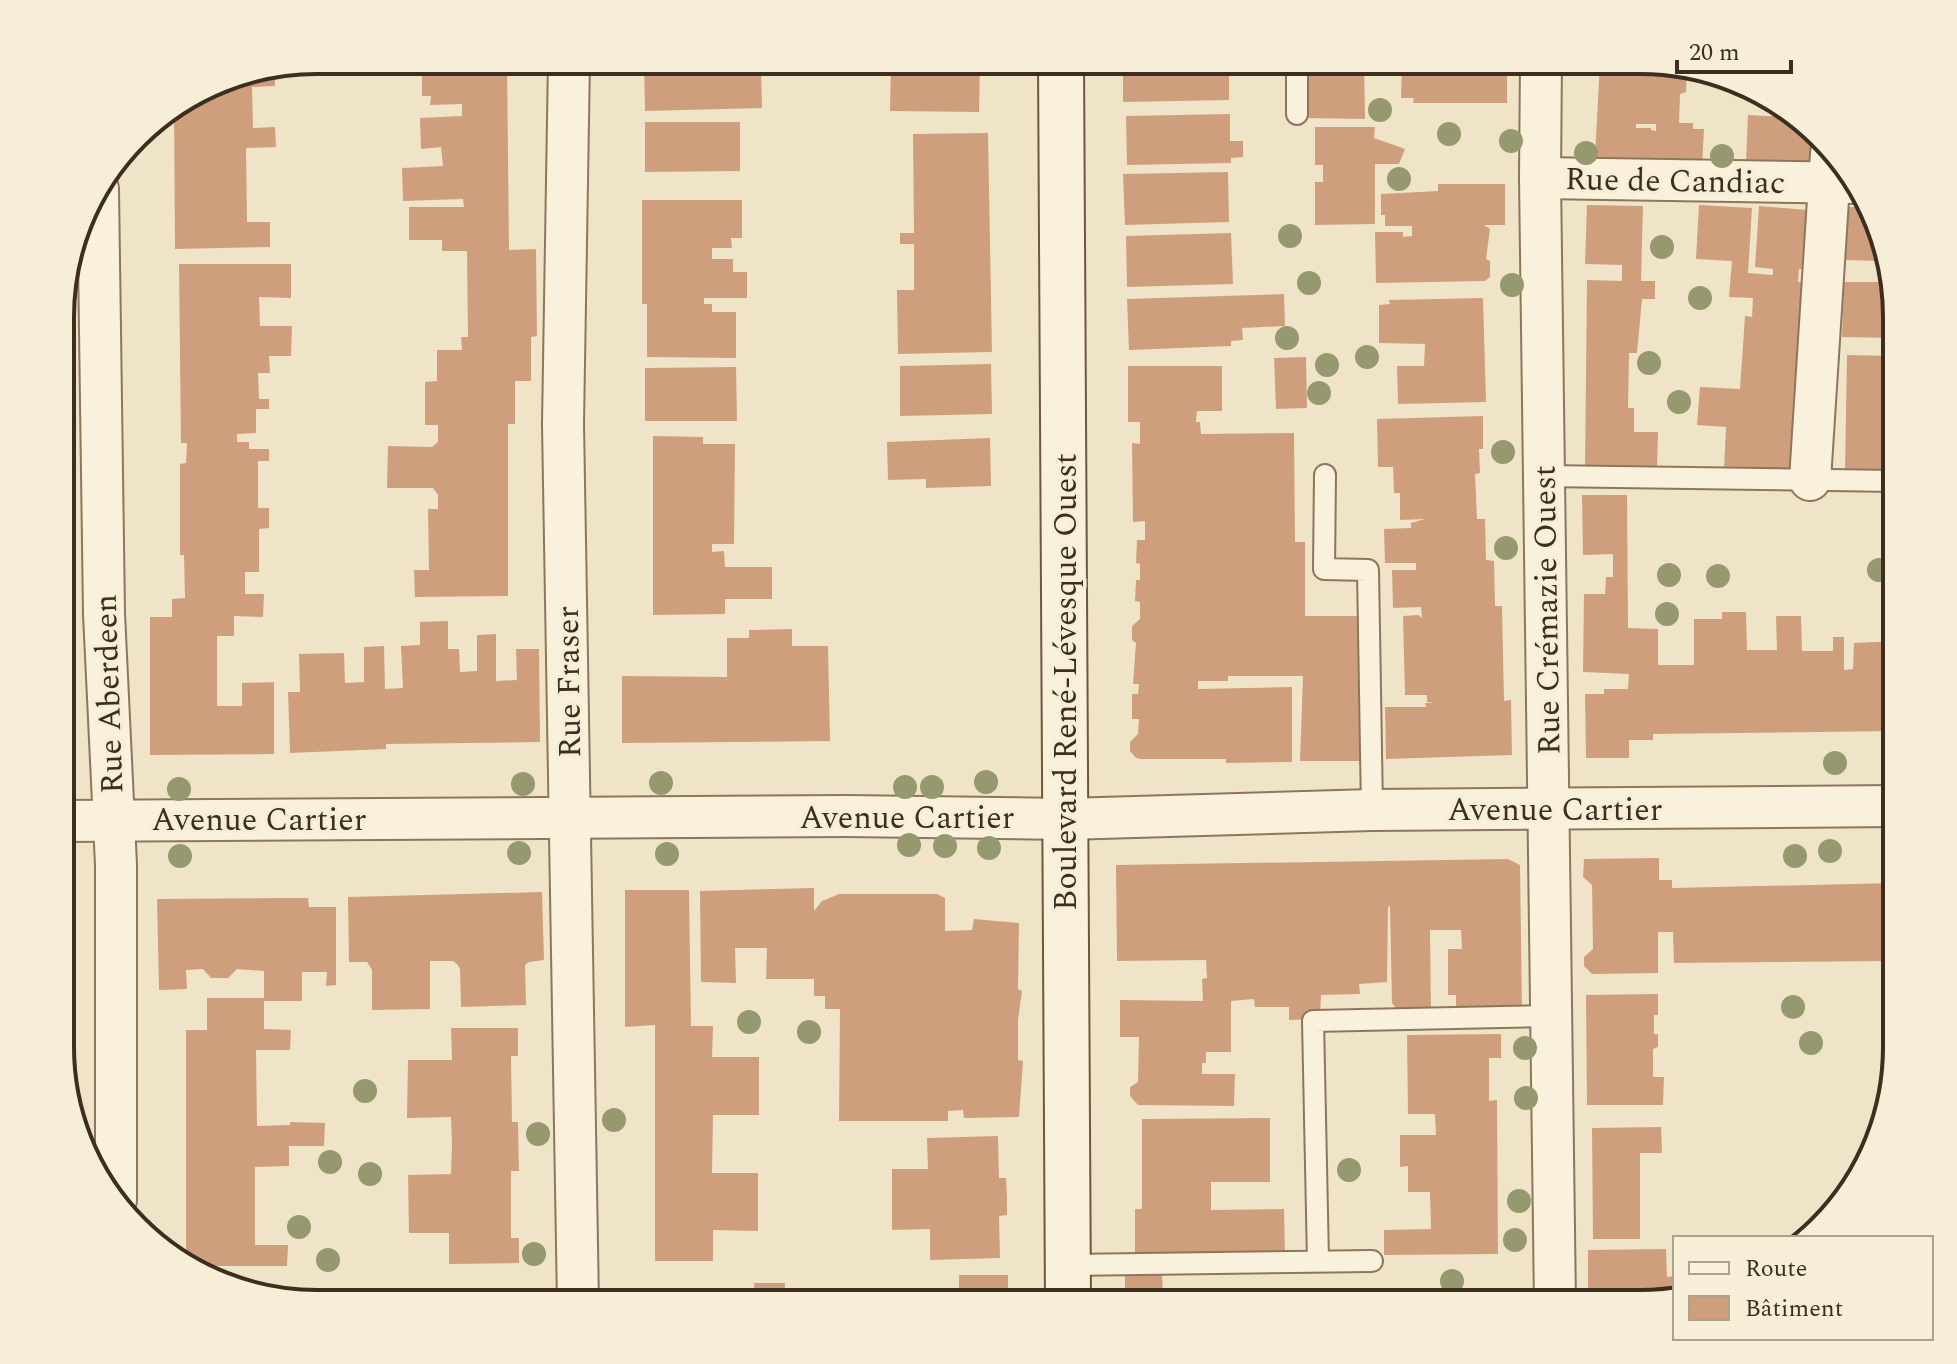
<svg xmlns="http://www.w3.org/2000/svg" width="1957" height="1364" font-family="Spectral,serif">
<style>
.building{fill:#cf9f7d;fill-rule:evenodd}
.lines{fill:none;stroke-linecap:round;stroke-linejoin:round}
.service-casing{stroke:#8d765c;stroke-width:24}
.minor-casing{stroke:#8d765c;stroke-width:44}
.secondary-casing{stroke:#6f573f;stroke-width:48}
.service{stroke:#faf1dc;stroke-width:20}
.minor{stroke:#faf1dc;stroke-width:40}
.secondary{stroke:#faf1dc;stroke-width:44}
.tree{fill:#96986f}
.labels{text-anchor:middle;stroke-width:7;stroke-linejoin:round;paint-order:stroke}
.street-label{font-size:32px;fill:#3d2e20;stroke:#f7eed8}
.rim{fill:none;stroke:#3d2e20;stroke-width:4}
</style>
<rect width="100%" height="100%" fill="#f0e4c8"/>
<g class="building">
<path d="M442,60H507L509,250L536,249L537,336L531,337V381H515V424H508V596L415,597L414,570H429L428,509H438V495L433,488H387L388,446L432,447L438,442V425H425V382L437,381V350H462L461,337H468L467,251H442V240H409V207H464L463,199L403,201L402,168L443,166L441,147L421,149L420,118L462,116V104L430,105L431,96H422V73H442Z"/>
<path d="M644,60H706L705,66L761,64L762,108L645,111Z"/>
<path d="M891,60H980L979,112L890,111Z"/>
<path d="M1123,60H1229V100L1123,102Z"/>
<path d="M1305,60H1364L1365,119L1305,118Z"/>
<path d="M1454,60H1507V103H1413L1414,98H1401L1402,67H1453Z"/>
<path d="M1600,61H1656L1687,67L1686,92L1680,94L1679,123H1693V129H1704L1702,168L1605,167L1595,157ZM1636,124H1656V131L1651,130V128H1636Z"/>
<path d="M275,68V86L252,87L253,128L275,127L276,147L246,148L247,222H270V247L175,249L174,107L219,79Z"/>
<path d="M1230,114V141H1243V157L1231,158V163L1127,165L1126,116Z"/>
<path d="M1748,115L1800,118L1812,132L1811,165L1746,162Z"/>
<path d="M645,122H740V171L645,172Z"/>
<path d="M1315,127H1375L1374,138L1405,149L1399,164H1375V224L1315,225V182H1323V165H1315Z"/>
<path d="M988,133L992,352L898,354L897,290H914V244H900V233H914L913,134Z"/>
<path d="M1228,172L1229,222L1125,225L1123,174Z"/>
<path d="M1438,184H1505V225H1484L1490,229L1486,259L1490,261V277L1485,281L1376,283L1375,232H1403V237L1412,236V226H1385V215H1381V194L1438,191Z"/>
<path d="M642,200H742V238H731L732,248H712V259H733V272H747V298H704V304H712V312H736V358L647,357V304H642Z"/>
<path d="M1587,205L1643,206L1641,281H1655V299H1642L1637,353H1629L1628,408H1634V432H1658L1657,470L1585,469L1587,280L1622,281V265L1585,264Z"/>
<path d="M1699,205L1752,208L1748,273L1773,275V269L1755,267L1759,206L1808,210L1803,269H1799L1798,282H1806L1793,472L1724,469L1726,427L1697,425L1700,387L1740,389L1745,316L1752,317L1753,298L1729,297L1732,261L1696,259Z"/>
<path d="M1847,207H1868L1896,301V338L1842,337L1844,282H1879L1881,261L1843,260Z"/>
<path d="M1231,233L1233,284L1127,287L1126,236Z"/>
<path d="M179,264H291V298L259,297L260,326H292L291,356H269L270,373H258L259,399H269V409H256V433L237,434V442H249V449H269V461H258V508H269V528L259,529V572H245V594H264L263,617L234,616V636H217V706H242V683L274,682V754L150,755V617H172V599L185,598L184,555H180V464L186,463L187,443H181Z"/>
<path d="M1284,294L1285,326L1242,328L1243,340L1231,341V346L1129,350L1127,299Z"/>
<path d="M1483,298L1486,402L1398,404L1397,366H1424L1425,344L1379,343V305L1390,304L1389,300Z"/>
<path d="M1847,355L1896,356L1894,472L1845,471Z"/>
<path d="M1306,357L1307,408L1276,409L1274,358Z"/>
<path d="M991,364L992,414L900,416V366Z"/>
<path d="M1128,366H1222V411H1197L1196,422H1200L1201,434L1294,433L1295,542H1305V616H1362L1361,761H1300L1303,676H1228V681H1198V689L1292,687V762L1226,763V759H1141L1136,758L1130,751V742L1138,734L1139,719H1132V694H1138L1139,684H1133L1136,643L1132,640V626L1140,619V602L1135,601L1136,580H1140V564L1136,563L1137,540H1145V521L1133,522L1132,443L1140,444V422H1128Z"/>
<path d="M736,367L737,421H645V368Z"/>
<path d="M1483,416V449H1479L1480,473L1475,474L1477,519H1485L1486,560L1494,561L1495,606H1502L1504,701L1511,700L1512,755L1386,759L1385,707H1426L1425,703H1435L1427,702V695H1405L1403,616L1418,615L1422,618L1421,607L1393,608L1392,570H1416V563H1385L1384,529L1411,528V523L1425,519L1400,520V493H1394L1393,467H1378L1377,419Z"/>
<path d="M653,436L703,437V444H735L734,544H712V552L724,551L725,567H772V599H725V614L653,615Z"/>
<path d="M990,438L991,486L926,488V479L888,480L887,442Z"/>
<path d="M1582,495H1627L1628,628L1658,629V665H1694V619H1722V612H1746L1747,650H1777L1776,616H1801L1802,651H1833V637H1844V670L1853,669L1854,643L1896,641V731L1653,734V740H1629V758H1586L1585,694H1604V689H1628L1629,674L1583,672L1584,594H1605L1606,577H1613V554L1583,555Z"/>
<path d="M62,618L66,619L65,753H62Z"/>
<path d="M448,621V649H459L460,672L477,671V635L496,634V681L517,680L516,649H539L540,742L386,744V749L290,753L288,692H300L299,654L344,653L345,683L364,682V647L384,646L385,689L403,688L401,646L420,645V622Z"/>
<path d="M792,629V646H828L830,741L622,743V676L727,677V638H749V630Z"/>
<path d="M1659,858V880H1672V888L1896,883V969H1890V961L1674,963L1673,932H1658V973L1592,974L1584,966V957L1593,949L1592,885L1583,877L1584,859Z"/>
<path d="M1508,859L1520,865L1522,1010L1456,1011V995H1448V949H1462L1461,930H1430L1431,1013H1400L1392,1003L1390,906L1388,907L1387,982L1359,984L1360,994L1321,995L1320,1019L1289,1020V1007H1255L1254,999L1231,1001V1052H1206V1063H1202V1074H1235L1234,1106L1138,1105L1130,1096V1087L1138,1082L1139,1037H1120V1000L1203,1001L1202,979L1207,978L1206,960L1117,961L1116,865Z"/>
<path d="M814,888V911L822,901L839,894H937L945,898V931L972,930L974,919L1019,923L1018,989L1022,991L1018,1020V1060L1023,1061L1019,1117L964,1118L963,1110L948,1111V1121H839L840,1009H825V996H814V979H766L767,948H735L736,983L701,982L700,891Z"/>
<rect x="62" y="889" width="6" height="64"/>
<path d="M625,890H689L691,1026H713L712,1057H759V1115H713L712,1173H758V1231L713,1230V1261H655V1025L625,1027Z"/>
<path d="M542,892L544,960L529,962L525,965L526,1005L461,1007L460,969L457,964L453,961H430V1009L372,1010V970L367,962H349L348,897Z"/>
<path d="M308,898L309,907H336V985L326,986L327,972H302V1001H264V1029L291,1030L290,1050H256L257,1126L290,1125V1122L325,1123L324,1146H289V1166L255,1167V1245H288L287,1266H188L186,1264V1030H207V998H264V971L237,969L228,978H211L203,969L186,970L187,989L159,990L157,899Z"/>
<path d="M1658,994V1015H1654V1034H1658V1047L1653,1049V1077H1664L1663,1105H1587L1586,995Z"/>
<path d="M451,1028H518V1056H511L512,1122H518L519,1171H511V1238H519V1263L449,1264V1233H409L408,1175L451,1174L452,1145L451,1117L407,1118L408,1060H452Z"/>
<path d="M1501,1034V1058H1489V1101L1497,1100L1498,1254L1384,1255V1230L1431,1229L1430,1192H1408V1166L1400,1167V1135H1436L1435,1114H1408L1407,1035Z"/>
<path d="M1270,1118V1182H1211V1210L1284,1209L1285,1254L1135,1257V1209H1142V1119Z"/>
<path d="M1661,1127L1662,1153H1640V1239H1593L1592,1128Z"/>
<path d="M998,1136L999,1178H1006L1007,1198V1215L999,1216L1000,1258L930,1260V1229L892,1230V1169H928L927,1138Z"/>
<path d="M1666,1249L1667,1277L1675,1276V1296L1646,1303L1588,1304V1250Z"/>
<path d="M1125,1271H1162L1163,1298H1154V1304H1125Z"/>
<path d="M959,1275H1008V1298L1012,1297V1304H959Z"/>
<path d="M754,1283H785V1304H755Z"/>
<rect x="394" y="1296" width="16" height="8"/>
<path d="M1448,1296H1492V1304H1449Z"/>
</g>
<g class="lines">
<defs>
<g id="service">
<path d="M1297,60V114"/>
<path d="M1325,475L1324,569L1368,570L1372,810"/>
<path d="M1544,476L1896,481"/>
<path d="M1318,1261L1313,1021L1551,1016"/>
<path d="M1068,1265L1372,1261"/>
</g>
<g id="minor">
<path d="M569,60L563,424L578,1304"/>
<path d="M1541,60L1540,178L1555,1304"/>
<path d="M1540,178L1857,183"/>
<path d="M98,189L104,614L116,865V1200"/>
<path d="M1810,480L1831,153"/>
<path d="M62,821L846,816L1066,819L1372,810L1896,806"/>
</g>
<path id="secondary" d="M1061,60L1068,1304"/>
</defs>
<use href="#service" class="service-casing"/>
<use href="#minor" class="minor-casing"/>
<use href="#secondary" class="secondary-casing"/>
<use href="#service" class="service"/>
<use href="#minor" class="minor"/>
<use href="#secondary" class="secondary"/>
</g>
<g class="tree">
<circle cx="1380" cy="110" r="12"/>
<circle cx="1449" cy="134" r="12"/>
<circle cx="1511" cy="141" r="12"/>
<circle cx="1586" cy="153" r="12"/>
<circle cx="1722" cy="156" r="12"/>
<circle cx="1399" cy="179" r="12"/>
<circle cx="1290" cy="236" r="12"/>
<circle cx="1662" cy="247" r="12"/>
<circle cx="1309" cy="283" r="12"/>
<circle cx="1512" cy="285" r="12"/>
<circle cx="1700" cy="298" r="12"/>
<circle cx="1287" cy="338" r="12"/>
<circle cx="1367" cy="357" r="12"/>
<circle cx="1649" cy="363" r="12"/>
<circle cx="1327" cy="365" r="12"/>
<circle cx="1319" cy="393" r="12"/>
<circle cx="1679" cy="402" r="12"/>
<circle cx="1503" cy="452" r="12"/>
<circle cx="1506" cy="548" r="12"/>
<circle cx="1879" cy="570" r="12"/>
<circle cx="1669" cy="575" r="12"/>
<circle cx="1718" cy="576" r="12"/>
<circle cx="1667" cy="614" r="12"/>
<circle cx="1835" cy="763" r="12"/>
<circle cx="986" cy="782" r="12"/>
<circle cx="661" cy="783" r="12"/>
<circle cx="523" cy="784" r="12"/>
<circle cx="905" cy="787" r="12"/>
<circle cx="932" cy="787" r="12"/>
<circle cx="179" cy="789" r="12"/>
<circle cx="909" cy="845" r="12"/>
<circle cx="945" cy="846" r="12"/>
<circle cx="989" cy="848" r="12"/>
<circle cx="1830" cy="851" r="12"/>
<circle cx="519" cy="853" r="12"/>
<circle cx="667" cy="854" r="12"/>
<circle cx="180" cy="856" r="12"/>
<circle cx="1795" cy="856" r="12"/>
<circle cx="1793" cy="1007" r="12"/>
<circle cx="749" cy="1022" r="12"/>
<circle cx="809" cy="1032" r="12"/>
<circle cx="1811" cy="1043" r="12"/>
<circle cx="1525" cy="1048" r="12"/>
<circle cx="365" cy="1091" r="12"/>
<circle cx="1526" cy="1098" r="12"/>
<circle cx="614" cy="1120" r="12"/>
<circle cx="538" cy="1134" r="12"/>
<circle cx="330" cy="1162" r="12"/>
<circle cx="1349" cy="1170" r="12"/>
<circle cx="370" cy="1174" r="12"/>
<circle cx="1519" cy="1201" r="12"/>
<circle cx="299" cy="1227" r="12"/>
<circle cx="1515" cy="1240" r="12"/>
<circle cx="534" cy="1254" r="12"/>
<circle cx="328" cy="1260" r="12"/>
<circle cx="1452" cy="1281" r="12"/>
</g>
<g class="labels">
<g class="street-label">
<text transform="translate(1675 180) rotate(1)" y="11">Rue de Candiac</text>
<text transform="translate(1546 610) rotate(-91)" y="11">Rue Crémazie Ouest</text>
<text transform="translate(568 682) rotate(-91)" y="11">Rue Fraser</text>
<text transform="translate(1065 682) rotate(-90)" y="11">Boulevard René-Lévesque Ouest</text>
<text transform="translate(108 694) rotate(-92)" y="11">Rue Aberdeen</text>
<text x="1555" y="820">Avenue Cartier</text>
<text x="907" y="828">Avenue Cartier</text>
<text x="259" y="830">Avenue Cartier</text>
</g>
</g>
<path d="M0 0H1957V1364H0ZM317 74H1640A243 243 0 0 1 1883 317V1047A243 243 0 0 1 1640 1290H317A243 243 0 0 1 74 1047V317A243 243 0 0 1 317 74Z" fill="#f7eed8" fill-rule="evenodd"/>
<path class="rim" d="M317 74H1640A243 243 0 0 1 1883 317V1047A243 243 0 0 1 1640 1290H317A243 243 0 0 1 74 1047V317A243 243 0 0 1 317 74Z"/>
<rect x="1673" y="1236" width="260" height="104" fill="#f7eed8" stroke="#ada18e" stroke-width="2"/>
<rect x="1689" y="1262" width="40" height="12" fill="#faf1dc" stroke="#ada18e" stroke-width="2"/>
<text x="1745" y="1276" font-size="24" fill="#3d2e20">Route</text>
<rect x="1689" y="1296" width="40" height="24" fill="#cf9f7d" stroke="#ada18e" stroke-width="2"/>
<text x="1745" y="1316" font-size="24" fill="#3d2e20">Bâtiment</text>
<path d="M1677 60v12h114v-12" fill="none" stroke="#3d2e20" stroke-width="4"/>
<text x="1689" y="60" font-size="24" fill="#3d2e20" stroke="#f7eed8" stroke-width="6" paint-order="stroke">20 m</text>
</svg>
